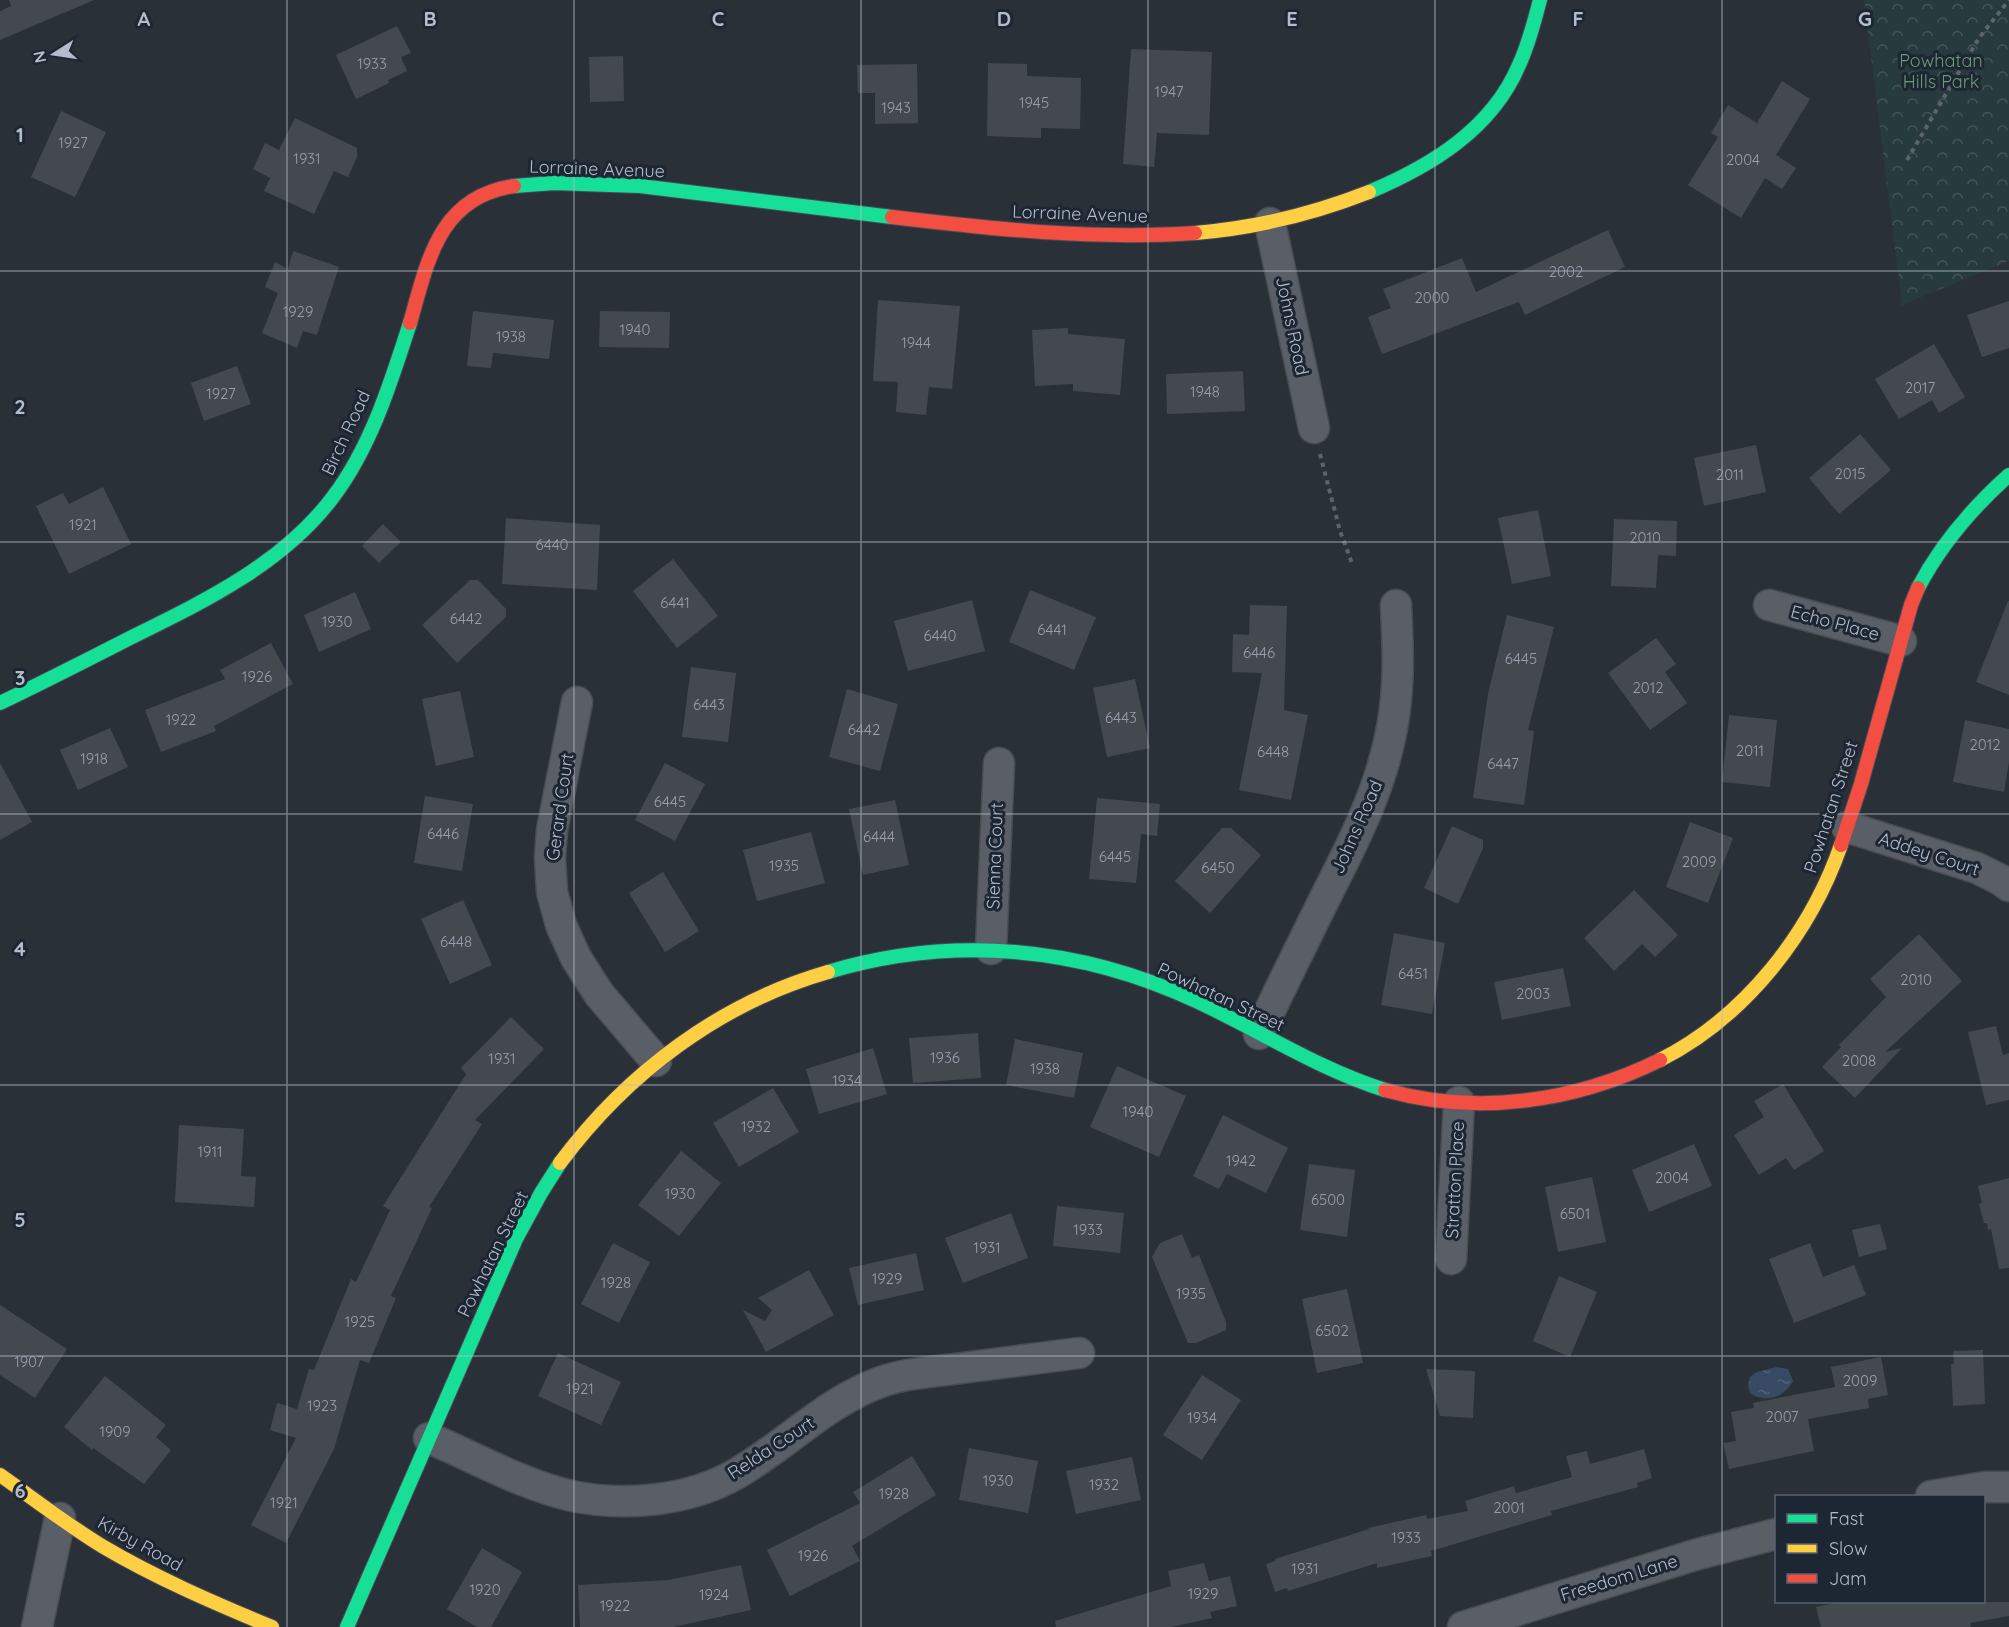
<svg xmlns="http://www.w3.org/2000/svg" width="2009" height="1627" font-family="Quicksand,sans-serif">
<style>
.forest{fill:url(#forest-crowns)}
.water{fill:url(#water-ripples)}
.building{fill:#444950}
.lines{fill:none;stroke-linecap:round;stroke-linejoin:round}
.street-casing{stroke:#484c53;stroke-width:33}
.fast-casing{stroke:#484c53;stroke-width:16}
.slow-casing{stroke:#484c53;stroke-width:16}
.jam-casing{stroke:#484c53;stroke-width:16}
.path{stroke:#5d636a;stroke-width:4;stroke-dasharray:4.5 4.5;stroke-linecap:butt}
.street{stroke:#5a5e66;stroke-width:30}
.fast{stroke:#16e098;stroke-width:14}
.slow{stroke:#ffcf43;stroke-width:14}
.jam{stroke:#f24e42;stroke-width:14}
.grid{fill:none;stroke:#b4bcc9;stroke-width:1.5;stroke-opacity:0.55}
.labels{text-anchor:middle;stroke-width:6;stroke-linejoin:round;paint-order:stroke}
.number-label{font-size:15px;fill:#989fab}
.park-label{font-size:18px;fill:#6b9a76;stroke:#1d2633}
.street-label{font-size:18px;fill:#b4bcc9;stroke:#1d2633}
.grid-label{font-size:20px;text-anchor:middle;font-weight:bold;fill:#b4bcc9;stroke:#1d2633;stroke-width:6;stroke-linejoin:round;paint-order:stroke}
</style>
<defs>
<pattern id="forest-crowns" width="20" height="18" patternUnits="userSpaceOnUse" patternTransform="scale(1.5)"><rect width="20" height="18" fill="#273a3e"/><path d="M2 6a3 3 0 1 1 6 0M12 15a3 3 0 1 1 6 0" fill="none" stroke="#445559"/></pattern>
<pattern id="water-ripples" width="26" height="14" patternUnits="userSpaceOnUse" patternTransform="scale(1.5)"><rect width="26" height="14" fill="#384963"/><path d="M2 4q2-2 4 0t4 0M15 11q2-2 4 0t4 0" fill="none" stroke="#526178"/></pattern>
</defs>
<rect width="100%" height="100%" fill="#2a3038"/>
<path class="forest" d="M1864,0H2009V261L1902,305Z"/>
<path class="water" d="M1777,1367L1788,1369L1793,1381C1784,1397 1766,1404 1750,1393L1748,1386L1750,1377L1757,1372Z"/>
<g class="building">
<path d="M9,0H94L0,40V11L11,6Z"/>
<path d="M397,26L411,53L401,57L407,71L388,80L389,83L356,99L336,55Z"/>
<path d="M1131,49L1212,52L1209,135L1157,133L1154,167L1123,164Z"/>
<path d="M623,56L624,101L590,102L589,57Z"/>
<path d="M988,63L1027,64V76L1081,78L1080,129L1041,128V138L987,136Z"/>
<path d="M917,64L918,123L875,124V93H858L857,65Z"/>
<path d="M1782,81L1810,99L1776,155L1796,168L1782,189L1765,178L1741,218L1688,185L1718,137L1711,133L1728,105L1757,123Z"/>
<path d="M61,111L106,132L75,197L31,177Z"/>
<path d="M295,118L357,148V157L348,177L334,171L314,214L264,191L270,178L253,169L265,143L279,150Z"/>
<path d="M1608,230L1625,267L1525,315L1519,302L1382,354L1368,317L1391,308L1383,289L1462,258L1476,292Z"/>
<path d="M293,251L339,267L317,335L303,331L297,348L262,333L278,293L265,287L275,262L288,269Z"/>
<path d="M878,300L960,306L952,389L929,387L926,415L896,412L898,382L873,381Z"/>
<path d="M2009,301V348L1982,357L1967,315Z"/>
<path d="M473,311L554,320L549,359L493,353L491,368L467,366Z"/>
<path d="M600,311L670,312L669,348L599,347Z"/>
<path d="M1068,328V334L1125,339L1120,395L1073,391V384L1035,386L1032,330Z"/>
<path d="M1934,344L1965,397L1939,413L1932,400L1899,419L1875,379Z"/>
<path d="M237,366L251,404L204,421L191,383Z"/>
<path d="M1243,371L1245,411L1167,414L1166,374Z"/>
<path d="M1860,434L1891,470L1839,514L1809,478Z"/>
<path d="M1756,445L1766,492L1704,506L1694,458Z"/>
<path d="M103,487L131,544L69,574L36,506L63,493L69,504Z"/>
<path d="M1538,510L1551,576L1512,584L1498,518Z"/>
<path d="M506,518L600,525L597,590L502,584Z"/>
<path d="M1614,519L1677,521L1676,556L1658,555L1656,588L1611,586Z"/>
<path d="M383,524L401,542L379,563L362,546Z"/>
<path d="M673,559L718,616L677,648L633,591Z"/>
<path d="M470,580H478L506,609V617L457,663L422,625Z"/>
<path d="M1030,590L1096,617L1074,670L1009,642Z"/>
<path d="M355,592L371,629L319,652L304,615Z"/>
<path d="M972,600L985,651L908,671L894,621Z"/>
<path d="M2008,601H2009V695L1976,682Z"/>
<path d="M1250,605L1287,606L1284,710L1308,715L1291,800L1239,790L1262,673L1232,672L1233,634L1249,635Z"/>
<path d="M1507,615L1554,627L1528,730L1534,731L1524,805L1473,798L1488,694Z"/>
<path d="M1656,638L1676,664L1665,672L1687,703L1650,730L1608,673Z"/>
<path d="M271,643L293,684L214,726L216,731L161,752L145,710L225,679L220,670Z"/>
<path d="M691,667L736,673L728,742L682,737Z"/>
<path d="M1135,679L1150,748L1107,757L1093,688Z"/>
<path d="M847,689L898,704L880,771L829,757Z"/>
<path d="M460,691L474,757L436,766L422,699Z"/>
<path d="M1729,715L1777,720L1770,787L1722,782Z"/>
<path d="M1965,720L2009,729V762L2004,792L1953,782Z"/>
<path d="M110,728L128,767L78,790L60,750Z"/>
<path d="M0,763L32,822L0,840Z"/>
<path d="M665,763L705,784L675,841L635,820Z"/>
<path d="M425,796L473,804L462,871L414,863Z"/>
<path d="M1097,798L1160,804L1157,836L1141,834L1136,883L1089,879Z"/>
<path d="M895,800L909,865L863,875L849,809Z"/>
<path d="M1690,822L1733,838L1708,903L1666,887Z"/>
<path d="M1452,826L1483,840V848L1458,904L1424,888Z"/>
<path d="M1222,828H1231L1261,855L1210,913L1175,881Z"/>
<path d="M811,832L825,883L757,901L743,850Z"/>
<path d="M663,872L699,931L665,952L629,893Z"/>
<path d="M1634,890L1678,935L1655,957L1642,944L1614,971L1584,938Z"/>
<path d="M463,900L492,965L450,984L421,919Z"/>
<path d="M1394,933L1445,943L1432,1014L1381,1005Z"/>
<path d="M1919,934L1962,981L1885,1052L1902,1048L1855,1098L1822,1067L1841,1047L1839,1045L1886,997L1870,979Z"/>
<path d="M1563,968L1571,1006L1502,1020L1494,982Z"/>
<path d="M511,1017L544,1049L475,1120L482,1124L429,1207L432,1208L391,1296L396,1298L369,1363L360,1360L334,1449L286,1543L251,1525L296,1438L270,1430L277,1403L297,1409L309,1369L314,1370L351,1279L356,1282L390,1210L383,1206L466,1074L461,1068Z"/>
<path d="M1996,1026L2003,1055L2009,1053V1100L1986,1105L1968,1032Z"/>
<path d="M978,1033L981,1078L913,1083L909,1038Z"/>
<path d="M1015,1039L1083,1053L1074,1098L1006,1085Z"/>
<path d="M873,1048L887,1094L819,1114L806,1069Z"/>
<path d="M1117,1066L1186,1096L1159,1157L1090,1127Z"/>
<path d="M1783,1084L1824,1151L1794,1170L1786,1158L1759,1175L1734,1135L1764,1117L1754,1101Z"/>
<path d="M773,1088L799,1132L739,1167L713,1123Z"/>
<path d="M1223,1115L1288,1148L1266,1193L1227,1174L1219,1189L1193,1176Z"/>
<path d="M179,1125L244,1129L241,1176L256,1177L254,1207L175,1202Z"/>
<path d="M1694,1144L1712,1186L1649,1212L1632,1170Z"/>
<path d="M681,1151L721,1183L679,1236L638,1205Z"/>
<path d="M1309,1164L1355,1170L1347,1237L1300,1230Z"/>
<path d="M1592,1177L1606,1242L1558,1252L1545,1187Z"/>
<path d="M2009,1178V1268L1999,1269L1991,1229L1988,1230L1987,1223H1984L1979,1204L1982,1203L1978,1186Z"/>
<path d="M1057,1206L1124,1213L1120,1253L1053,1246Z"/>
<path d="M1011,1213L1028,1258L963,1283L945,1238Z"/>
<path d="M1880,1224L1887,1249L1859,1257L1852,1230Z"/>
<path d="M1182,1234L1192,1258L1199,1255L1226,1322V1330L1196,1343H1188L1152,1257L1160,1243Z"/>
<path d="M613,1243L650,1262L619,1323L581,1304Z"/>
<path d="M1810,1243L1823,1277L1854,1265L1866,1295L1794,1323L1769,1259Z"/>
<path d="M916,1253L924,1290L858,1305L849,1268Z"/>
<path d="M809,1270L834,1315L766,1352L743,1310L765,1321L772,1310L758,1298Z"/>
<path d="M1559,1276L1597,1292L1570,1357L1533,1341Z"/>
<path d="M1347,1289L1363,1363L1317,1373L1302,1299Z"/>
<path d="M0,1305L67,1349L35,1398L0,1375Z"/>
<path d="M1983,1350L1985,1404L1953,1406L1951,1364H1954L1953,1351Z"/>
<path d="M558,1353L621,1382L601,1425L538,1396Z"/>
<path d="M1881,1357L1888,1395L1868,1399L1869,1408L1808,1419L1814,1451L1729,1469L1723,1443L1736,1441L1731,1412L1754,1408L1753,1403L1835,1387L1831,1367Z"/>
<path d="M1426,1369L1475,1371L1473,1418L1440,1416Z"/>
<path d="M1202,1375L1241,1400L1202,1460L1163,1435Z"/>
<path d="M105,1376L166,1425L156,1437L171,1450L144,1484L93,1448L92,1450L64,1427Z"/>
<path d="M969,1448L1038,1461L1028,1513L959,1500Z"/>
<path d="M1644,1449L1652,1478L1637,1483L1638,1487L1551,1511L1552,1515L1431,1551L1432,1556L1377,1568V1563L1288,1591L1287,1588L1275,1592L1266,1564L1275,1561V1559L1369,1529L1368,1528L1426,1515L1427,1519L1468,1511L1465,1501L1514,1486L1516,1493L1572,1477L1566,1456L1587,1451L1590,1464Z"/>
<path d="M912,1456L936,1495L852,1546L860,1561L790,1596L767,1550L860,1503L853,1492Z"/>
<path d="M1132,1457L1141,1500L1076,1514L1066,1471Z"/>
<path d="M482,1548L522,1572L491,1627H477L447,1609Z"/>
<path d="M1204,1563L1209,1581L1230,1576L1237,1606L1210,1612L1212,1618L1171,1627H1056L1055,1621L1171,1586L1168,1571Z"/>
<path d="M741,1565L751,1610L673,1627H580L578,1585L669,1580Z"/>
<path d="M1839,1602H2009V1616L1970,1623L1971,1627H1821L1816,1607Z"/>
</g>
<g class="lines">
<defs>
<g id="street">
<path d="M1270,223L1314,428"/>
<path d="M1769,605L1901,641"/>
<path d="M577,702L552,830L550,858L552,892L561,925L576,958L599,994L656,1061"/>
<path d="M1847,827L1977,868L2001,880L2009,886"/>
<path d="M991,949L999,763"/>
<path d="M1259,1034C1280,988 1303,943 1325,898C1353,843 1381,789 1392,728C1400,685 1398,648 1396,605"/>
<path d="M1451,1259L1459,1102"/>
<path d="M429,1438C476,1458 523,1485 572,1496C625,1507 689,1501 736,1474C783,1447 822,1406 873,1385C901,1373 932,1372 962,1368C1001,1363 1040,1358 1079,1353"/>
<path d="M1931,1496L1985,1487H2009"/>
<path d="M37,1627L60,1518"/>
<path d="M1463,1627L1698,1554L1776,1534"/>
</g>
<g id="fast">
<path d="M514,186L554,183L640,186L892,217"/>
<path d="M1369,192C1431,166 1492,129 1519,65C1529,44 1534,22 1540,0"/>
<path d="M1918,588C1941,544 1972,508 2009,475"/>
<path d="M0,703C44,682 87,660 130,638C203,602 283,564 333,497C371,447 391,382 410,323"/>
<path d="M828,972C952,935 1079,946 1196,1001C1259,1030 1318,1069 1385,1090"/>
<path d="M347,1627L516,1239L541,1193L560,1163"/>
</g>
<g id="slow">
<path d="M1195,233C1255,228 1313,214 1369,192"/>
<path d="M1660,1060C1745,1017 1810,934 1841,845"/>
<path d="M560,1163C627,1073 720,1003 828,972"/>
<path d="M0,1475C34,1499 66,1524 102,1546C156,1578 214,1603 272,1627"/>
</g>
<g id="jam">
<path d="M892,217C992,229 1094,240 1195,233"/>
<path d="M410,323C428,260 439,197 514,186"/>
<path d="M1841,845L1861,784L1911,605L1918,588"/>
<path d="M1385,1090C1477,1116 1575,1102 1660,1060"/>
</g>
</defs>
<use href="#street" class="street-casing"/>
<use href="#fast" class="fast-casing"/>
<use href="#slow" class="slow-casing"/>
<use href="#jam" class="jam-casing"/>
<g class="path">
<path d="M1907,160L1979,38L2009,0"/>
<path d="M1320,454L1340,531L1352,563"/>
</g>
<use href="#street" class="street"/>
<use href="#fast" class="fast"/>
<use href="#slow" class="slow"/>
<use href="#jam" class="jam"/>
</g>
<path class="grid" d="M287,0V1627M574,0V1627M861,0V1627M1148,0V1627M1435,0V1627M1722,0V1627M0,271H2009M0,542H2009M0,814H2009M0,1085H2009M0,1356H2009"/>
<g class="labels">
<g class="number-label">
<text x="372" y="69">1933</text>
<text x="1169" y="97">1947</text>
<text x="1034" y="108">1945</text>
<text x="896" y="113">1943</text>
<text x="73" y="148">1927</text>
<text x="307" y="164">1931</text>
<text x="1743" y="165">2004</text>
<text x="1566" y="277">2002</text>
<text x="1432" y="303">2000</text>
<text x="298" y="317">1929</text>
<text x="635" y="335">1940</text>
<text x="511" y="342">1938</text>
<text x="916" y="348">1944</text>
<text x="1920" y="393">2017</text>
<text x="1205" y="397">1948</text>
<text x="221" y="399">1927</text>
<text x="1850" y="479">2015</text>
<text x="1730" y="480">2011</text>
<text x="83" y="530">1921</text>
<text x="1645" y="543">2010</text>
<text x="552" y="550">6440</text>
<text x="675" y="608">6441</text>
<text x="466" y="624">6442</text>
<text x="337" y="627">1930</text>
<text x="1052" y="635">6441</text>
<text x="940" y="641">6440</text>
<text x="1259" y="658">6446</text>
<text x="1521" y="664">6445</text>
<text x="257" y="682">1926</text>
<text x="1648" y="693">2012</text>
<text x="709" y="710">6443</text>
<text x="1121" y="723">6443</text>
<text x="181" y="725">1922</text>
<text x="864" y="735">6442</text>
<text x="1985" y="750">2012</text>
<text x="1750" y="756">2011</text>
<text x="1273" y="757">6448</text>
<text x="94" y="764">1918</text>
<text x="1503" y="769">6447</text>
<text x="670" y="807">6445</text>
<text x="443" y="839">6446</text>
<text x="879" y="842">6444</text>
<text x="1115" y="862">6445</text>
<text x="1699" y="867">2009</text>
<text x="784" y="871">1935</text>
<text x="1218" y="873">6450</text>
<text x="456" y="947">6448</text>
<text x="1413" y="979">6451</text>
<text x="1916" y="985">2010</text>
<text x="1533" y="999">2003</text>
<text x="945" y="1063">1936</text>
<text x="502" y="1064">1931</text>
<text x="1859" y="1066">2008</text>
<text x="1045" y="1074">1938</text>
<text x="847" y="1086">1934</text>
<text x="1138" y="1117">1940</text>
<text x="756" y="1132">1932</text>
<text x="210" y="1157">1911</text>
<text x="1241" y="1166">1942</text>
<text x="1672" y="1183">2004</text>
<text x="680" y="1199">1930</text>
<text x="1328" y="1205">6500</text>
<text x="1575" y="1219">6501</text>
<text x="1088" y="1235">1933</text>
<text x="987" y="1253">1931</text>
<text x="887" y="1284">1929</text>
<text x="616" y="1288">1928</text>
<text x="1191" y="1299">1935</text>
<text x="360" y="1327">1925</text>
<text x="1332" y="1336">6502</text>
<text x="29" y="1367">1907</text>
<text x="1860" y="1386">2009</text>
<text x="580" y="1394">1921</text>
<text x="322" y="1411">1923</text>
<text x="1782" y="1422">2007</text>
<text x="1202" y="1423">1934</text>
<text x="115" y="1437">1909</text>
<text x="998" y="1486">1930</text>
<text x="1104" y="1490">1932</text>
<text x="894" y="1499">1928</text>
<text x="284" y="1508">1921</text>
<text x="1509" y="1513">2001</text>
<text x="1406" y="1543">1933</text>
<text x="813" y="1561">1926</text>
<text x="1305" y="1574">1931</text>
<text x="485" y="1595">1920</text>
<text x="1203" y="1599">1929</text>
<text x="714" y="1600">1924</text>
<text x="615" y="1611">1922</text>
</g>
<g class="park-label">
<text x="1941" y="67">Powhatan<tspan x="1941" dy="21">Hills Park</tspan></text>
</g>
<g class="street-label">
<text transform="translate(597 169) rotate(2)" y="6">Lorraine Avenue</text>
<text transform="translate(1080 214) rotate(2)" y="6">Lorraine Avenue</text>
<text transform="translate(1292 326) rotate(78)" y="6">Johns Road</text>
<text transform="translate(346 433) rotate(-65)" y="6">Birch Road</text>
<text transform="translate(1835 623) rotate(15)" y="6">Echo Place</text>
<text transform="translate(560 807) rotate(-82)" y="6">Gerard Court</text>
<text transform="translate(1831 807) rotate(-72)" y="6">Powhatan Street</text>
<text transform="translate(1357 827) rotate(-66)" y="6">Johns Road</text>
<text transform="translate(1929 854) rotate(18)" y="6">Addey Court</text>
<text transform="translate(995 856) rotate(-88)" y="6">Sienna Court</text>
<text transform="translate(1221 997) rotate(25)" y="6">Powhatan Street</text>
<text transform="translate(1455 1180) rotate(-87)" y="6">Stratton Place</text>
<text transform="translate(493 1254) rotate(-64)" y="6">Powhatan Street</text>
<text transform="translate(771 1448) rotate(-33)" y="6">Relda Court</text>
<text transform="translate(140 1544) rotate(29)" y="6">Kirby Road</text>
<text transform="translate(1619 1578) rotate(-17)" y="6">Freedom Lane</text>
</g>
</g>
<g class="grid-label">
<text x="144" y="26">A</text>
<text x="430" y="26">B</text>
<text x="718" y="26">C</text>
<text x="1004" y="26">D</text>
<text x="1292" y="26">E</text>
<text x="1578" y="26">F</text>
<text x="1865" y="26">G</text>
<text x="20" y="142">1</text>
<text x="20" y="414">2</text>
<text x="20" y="685">3</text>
<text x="20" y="956">4</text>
<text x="20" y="1227">5</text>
<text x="20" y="1498">6</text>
</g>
<rect x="1775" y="1495" width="210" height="108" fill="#1d2633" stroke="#59626f" stroke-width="1.5"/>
<rect x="1787" y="1514" width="30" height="9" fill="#16e098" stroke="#59626f" stroke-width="1.5"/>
<text x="1829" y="1525" font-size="18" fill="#b4bcc9">Fast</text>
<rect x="1787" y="1544" width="30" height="9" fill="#ffcf43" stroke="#59626f" stroke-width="1.5"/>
<text x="1829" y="1555" font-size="18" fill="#b4bcc9">Slow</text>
<rect x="1787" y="1574" width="30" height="9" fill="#f24e42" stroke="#59626f" stroke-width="1.5"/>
<text x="1829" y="1585" font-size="18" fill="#b4bcc9">Jam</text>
<g transform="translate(54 54) rotate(258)" stroke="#1d2633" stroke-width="4.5" paint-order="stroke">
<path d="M0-4.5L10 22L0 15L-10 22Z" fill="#b4bcc9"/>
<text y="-9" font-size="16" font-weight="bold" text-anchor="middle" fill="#b4bcc9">N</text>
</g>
</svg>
